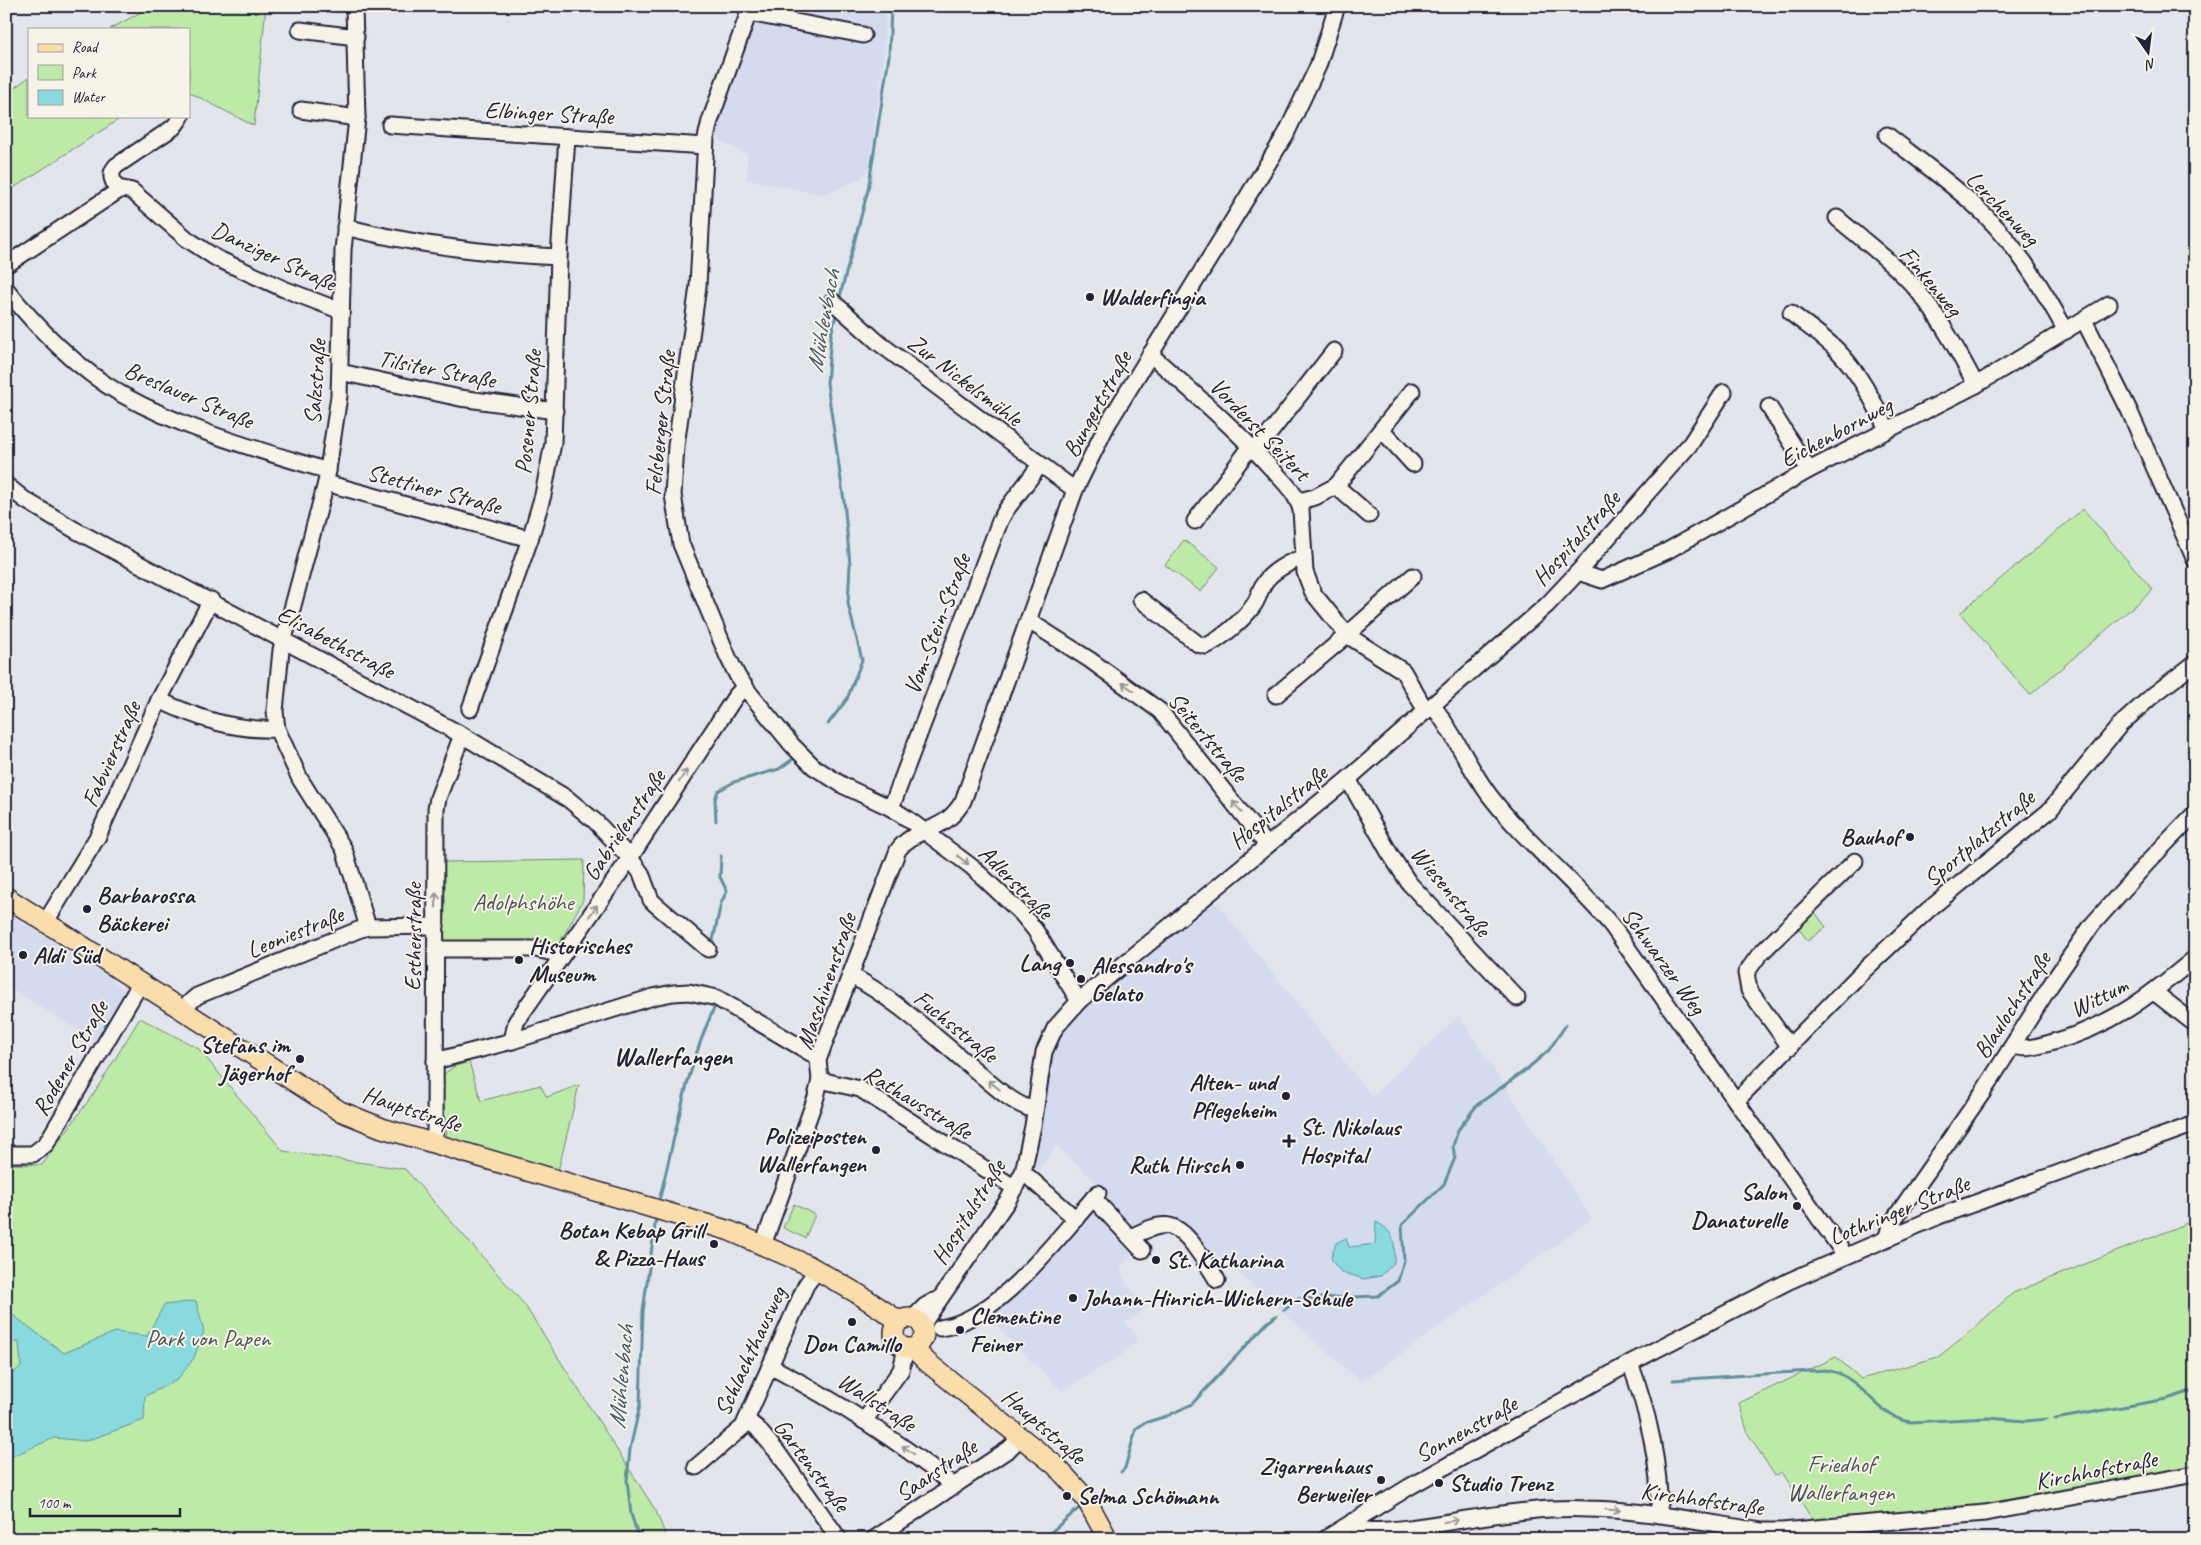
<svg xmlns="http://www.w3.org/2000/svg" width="2201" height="1545" font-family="Caveat,sans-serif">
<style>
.built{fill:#d5dbee}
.green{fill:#beeaa7;stroke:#708671}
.water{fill:#88dadf;stroke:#5f909d}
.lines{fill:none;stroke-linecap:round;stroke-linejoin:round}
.stream{stroke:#5f909d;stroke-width:3}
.minor-casing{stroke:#22223b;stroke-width:19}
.major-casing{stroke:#22223b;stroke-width:22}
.minor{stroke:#f7f3e8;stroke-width:15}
.major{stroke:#fbddab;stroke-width:19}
.oneway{stroke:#97959a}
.poi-dot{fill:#22223b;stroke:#f7f3e8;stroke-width:2}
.labels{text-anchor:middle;stroke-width:4;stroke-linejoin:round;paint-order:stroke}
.street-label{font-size:24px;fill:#22223b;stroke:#f7f3e8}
.poi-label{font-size:24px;font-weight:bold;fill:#22223b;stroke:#f7f3e8;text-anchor:start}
.park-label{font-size:24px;fill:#495456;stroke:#f7f3e8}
.water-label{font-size:25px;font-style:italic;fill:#41596c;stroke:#f7f3e8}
.quarter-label{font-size:26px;font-weight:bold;fill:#22223b;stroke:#f7f3e8}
</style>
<rect width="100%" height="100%" fill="#e3e5ec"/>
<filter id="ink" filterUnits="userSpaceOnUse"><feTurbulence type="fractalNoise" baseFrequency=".02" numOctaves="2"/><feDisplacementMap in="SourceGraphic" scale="10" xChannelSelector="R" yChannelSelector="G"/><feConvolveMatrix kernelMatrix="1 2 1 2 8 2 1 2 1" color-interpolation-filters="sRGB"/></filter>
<g filter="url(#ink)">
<g class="built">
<path d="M744,6H886L884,57L869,168L862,178L822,195L747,179V155L703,131Z"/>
<path d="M1214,900L1372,1096L1459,1016L1592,1219L1361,1382L1240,1274L1208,1251L1170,1212L1162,1219L1138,1228L1133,1227L1103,1196L1106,1192L1057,1146L1038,1170L1032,1164L1038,1136L1047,1062L1058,1035L1082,1003Z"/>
<path d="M6,912L110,978L123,989L125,995L96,1041L6,986Z"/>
<path d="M1095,1207L1132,1256L1121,1267L1122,1277L1131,1289L1148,1307L1126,1323L1139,1339L1120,1356L1062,1391L988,1318Z"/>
</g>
<g class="green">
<path d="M152,6H266L254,126L189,92V29H110Z"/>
<path d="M29,77V116H124L6,193V94Z"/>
<path d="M2083,509L2153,590L2030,695L1960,613Z"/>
<path d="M1184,540L1219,567L1201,592L1165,565Z"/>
<path d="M584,860L583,900L557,948L550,944H450L442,938L444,862Z"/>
<path d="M1814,911L1826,927L1808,941L1797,926Z"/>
<path d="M140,1018L198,1048L283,1151L405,1169L524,1304L656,1511L667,1539H6V1164L42,1165L96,1090Z"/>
<path d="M469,1062L481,1101L540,1085L547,1097L579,1085L558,1171L447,1139L442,1090L444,1074L455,1066Z"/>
<path d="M794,1204L815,1215L805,1238L783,1228Z"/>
<path d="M2195,1218V1468L2076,1491L2070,1488L1985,1504L1983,1507L1814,1522L1782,1472L1775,1476L1748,1434L1739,1403L1836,1357L1861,1379L1938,1357L1966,1335L2013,1293L2183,1225Z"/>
</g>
<g class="water">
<path d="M1376,1222C1396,1232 1395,1243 1394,1263L1381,1276L1364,1279L1341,1272L1335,1265L1331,1258L1336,1243L1346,1238L1349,1247L1375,1244Z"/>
<path d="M196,1301L204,1331L194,1358L177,1380L145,1396L144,1420L86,1441L54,1438L6,1459V1378L21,1367L19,1342H6V1310L64,1353L115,1332L147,1336L164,1305Z"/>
</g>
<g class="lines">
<g class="stream">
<path d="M839,300L868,190L889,56L891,6"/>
<path d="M828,724L847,699L862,660L848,604L850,564L844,501L827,383L831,335L837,311"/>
<path d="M716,821L715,799L718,791L734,782L779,769L793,759"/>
<path d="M712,945L721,903L727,891L720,877L721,856"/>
<path d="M660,1197C676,1133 687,1066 715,1006"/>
<path d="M1284,1310L1298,1299L1378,1296L1398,1281L1404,1260L1402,1225L1444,1184L1455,1158L1453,1146L1458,1130L1477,1105L1527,1069L1549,1050L1566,1025"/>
<path d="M1673,1380L1825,1370C1829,1371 1836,1372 1840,1374C1867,1386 1880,1419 1911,1422L1988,1418L2025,1421L2047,1419"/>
<path d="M2055,1419L2167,1399L2195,1390"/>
<path d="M1121,1472L1125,1468L1136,1429L1144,1423L1167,1416L1192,1404L1267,1323L1276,1316"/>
<path d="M639,1539L631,1514L627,1480L630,1449L640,1405L643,1311L656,1218"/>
<path d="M1043,1539L1078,1509"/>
</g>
<defs>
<g id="minor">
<path d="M354,6L357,118L343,250L339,396L326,483L281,650L275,711L277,729L300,779L344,849L368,927"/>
<path d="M751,6L710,121L706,138L698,286L676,446L673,495L681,544L728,657L738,677L751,695L792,745L814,767L844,786L891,808L908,819L972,867L1021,913L1035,930L1079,1001"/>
<path d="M749,13L863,35"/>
<path d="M300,30L356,37"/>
<path d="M301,110L357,118"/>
<path d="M390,125L705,146"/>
<path d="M1887,135C1915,157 1944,178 1971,202C2012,238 2040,283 2066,331"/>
<path d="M118,191C113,181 108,175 116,166L174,127L181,117"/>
<path d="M1837,218C1864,241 1894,263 1917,290C1941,319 1959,353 1976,385"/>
<path d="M345,227C417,245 486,254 559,257"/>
<path d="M6,265L118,191L123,189L132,191L187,239L216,258L284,289L341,311"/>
<path d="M6,289C36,327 79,370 121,394C185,430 259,450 328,471"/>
<path d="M832,301L879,343L1075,490"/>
<path d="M1791,313C1806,325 1823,336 1837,350C1859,372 1874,402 1887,429"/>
<path d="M2084,320L2129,410L2195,560"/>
<path d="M1150,354C1191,391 1233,426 1270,467C1282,480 1296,492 1301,510L1305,572L1313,593L1347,635L1403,671L1426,711"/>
<path d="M340,372L460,398L555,411"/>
<path d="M1769,407L1809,470"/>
<path d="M1382,430L1413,464"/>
<path d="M326,483L530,539"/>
<path d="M6,485L25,500L75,530L462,735L568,799L596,822L630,858L641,873L651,900L655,904L708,949"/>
<path d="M1336,486L1369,515"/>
<path d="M1299,501L1315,497L1336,486L1412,391"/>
<path d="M1195,521L1246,453L1254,449L1266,438L1334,351"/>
<path d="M1578,572L1602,580L1667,551L1809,470L1976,385L2109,304"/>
<path d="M1141,600L1198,644L1206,646C1220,640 1244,619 1253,606C1258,600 1259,592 1263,585C1269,573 1291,560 1304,558"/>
<path d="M1029,621L1090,660L1160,711L1267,845"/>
<path d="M1276,695L1340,641L1413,576"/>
<path d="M159,700C197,718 234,731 277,729"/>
<path d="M1433,706C1455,734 1468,767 1490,796C1526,843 1574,880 1612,926L1845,1255"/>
<path d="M470,709L530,539L543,495L553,443L559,257L567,137"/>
<path d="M1348,779L1390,854L1409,883L1517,998"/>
<path d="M891,808L1000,521L1006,510L1040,465"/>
<path d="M45,923L98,836L159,700L211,600"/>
<path d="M436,949H536L562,955"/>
<path d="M850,975C896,999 935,1037 975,1070C992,1084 1013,1105 1035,1110"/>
<path d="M2154,992L2195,1024"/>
<path d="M181,1010L197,996L358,930L368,927L436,926"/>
<path d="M512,1041L516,1022L630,858L735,697L745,686"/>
<path d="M2013,1045C2025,1051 2037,1046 2050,1043C2112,1026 2147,998 2195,958"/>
<path d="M1790,1047L1749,990L1746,973L1759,955L1855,861"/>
<path d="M435,1061L512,1041L653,997L673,993L689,992L717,998L814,1055L818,1060"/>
<path d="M820,1080L860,1089L1015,1188"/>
<path d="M1736,1101L1859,975L1928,910L2049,811L2120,725L2152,696L2195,663"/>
<path d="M435,1144L436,809L438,798L462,735"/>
<path d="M6,1154H33L46,1144L140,984"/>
<path d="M1023,1172L1076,1219"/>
<path d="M1093,1198L1142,1250"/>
<path d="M1131,1237C1161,1222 1174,1218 1195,1247C1203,1258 1210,1268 1217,1280"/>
<path d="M1887,1237L1890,1225L1983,1092L2050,986L2092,925L2147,863L2195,813"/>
<path d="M763,1245L816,1097L820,1080L818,1060L898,850C911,832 931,832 948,819C954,814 959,808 963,801L1075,490L1107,425L1286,134L1318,66L1337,6"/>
<path d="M913,1318L925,1306L934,1301"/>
<path d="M922,1325L1008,1200L1023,1172L1033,1126L1044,1052L1055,1028L1079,1001L1348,779L1547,605L1578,572L1691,443L1724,392"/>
<path d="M940,1328C998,1321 1060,1234 1098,1193"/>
<path d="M1630,1363C1647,1408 1661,1467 1659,1515"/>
<path d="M770,1366C835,1400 896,1439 953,1485"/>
<path d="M747,1420L757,1428L778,1453L839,1539"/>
<path d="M864,1421L901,1370L906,1348"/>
<path d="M696,1467L743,1427L806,1285L817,1270"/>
<path d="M1353,1521C1355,1523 1356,1526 1358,1527C1374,1537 1447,1522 1467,1519C1507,1513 1548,1507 1588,1509C1646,1510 1703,1522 1761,1531H1782L1985,1513L2195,1474"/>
<path d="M874,1539L1009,1449L1021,1437"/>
<path d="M1325,1539L1409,1487L1630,1363L1789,1281L1939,1216L2195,1124"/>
</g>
<g id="major">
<path d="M6,897L340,1111L382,1128L730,1231L808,1265L860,1295L899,1321"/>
<circle cx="909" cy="1333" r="15"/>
<path d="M913,1348L927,1362L1055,1465L1086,1499L1108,1539"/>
</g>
</defs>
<use href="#minor" class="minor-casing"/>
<use href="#major" class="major-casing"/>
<use href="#minor" class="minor"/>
<use href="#major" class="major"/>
</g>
<defs><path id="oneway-shaft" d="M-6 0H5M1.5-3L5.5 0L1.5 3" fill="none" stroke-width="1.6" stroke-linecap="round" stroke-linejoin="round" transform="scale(1.25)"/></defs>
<g class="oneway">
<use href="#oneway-shaft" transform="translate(1128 687) rotate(-145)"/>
<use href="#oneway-shaft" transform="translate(683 776) rotate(-57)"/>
<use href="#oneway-shaft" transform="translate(1237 807) rotate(-128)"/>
<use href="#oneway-shaft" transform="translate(963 860) rotate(38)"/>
<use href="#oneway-shaft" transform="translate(436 900) rotate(-90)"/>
<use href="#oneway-shaft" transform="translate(593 911) rotate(-55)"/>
<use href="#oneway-shaft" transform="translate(994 1085) rotate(-142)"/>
<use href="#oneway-shaft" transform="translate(908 1450) rotate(-145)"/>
<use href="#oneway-shaft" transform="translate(1613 1510) rotate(4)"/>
<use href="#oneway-shaft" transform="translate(1451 1521) rotate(-8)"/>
</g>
</g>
<g class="poi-dot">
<circle cx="1090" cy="297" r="5"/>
<circle cx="1910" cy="837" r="5"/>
<circle cx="87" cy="909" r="5"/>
<circle cx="23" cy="955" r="5"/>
<circle cx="519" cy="960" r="5"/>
<circle cx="1070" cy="963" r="5"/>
<circle cx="1081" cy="979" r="5"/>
<circle cx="300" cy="1059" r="5"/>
<circle cx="1286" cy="1096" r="5"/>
<path d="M1286.5 1133.5h5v5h5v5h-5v5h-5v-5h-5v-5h5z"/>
<circle cx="876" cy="1150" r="5"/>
<circle cx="1240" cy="1165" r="5"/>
<circle cx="1797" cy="1206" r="5"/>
<circle cx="714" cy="1244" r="5"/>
<circle cx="1156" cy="1260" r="5"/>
<circle cx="1073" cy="1298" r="5"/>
<circle cx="852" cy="1322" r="5"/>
<circle cx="960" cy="1330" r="5"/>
<circle cx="1381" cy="1480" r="5"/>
<circle cx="1439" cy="1483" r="5"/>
<circle cx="1067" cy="1496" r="5"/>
</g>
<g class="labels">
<g class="street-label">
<text transform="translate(549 113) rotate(3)" y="8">Elbinger Straße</text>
<text transform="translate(2003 208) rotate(46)" y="8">Lerchenweg</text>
<text transform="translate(274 256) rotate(25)" y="8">Danziger Straße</text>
<text transform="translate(1931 281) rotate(50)" y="8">Finkenweg</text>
<text transform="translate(437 369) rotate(11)" y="8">Tilsiter Straße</text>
<text transform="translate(965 380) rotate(37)" y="8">Zur Nickelsmühle</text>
<text transform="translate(315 382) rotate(-86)" y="8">Salzstraße</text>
<text transform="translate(189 395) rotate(23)" y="8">Breslauer Straße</text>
<text transform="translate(1097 404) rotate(-61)" y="8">Bungertstraße</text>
<text transform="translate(528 412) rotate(-85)" y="8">Posener Straße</text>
<text transform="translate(660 423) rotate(-84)" y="8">Felsberger Straße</text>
<text transform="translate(1260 429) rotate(46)" y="8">Vorderst Seitert</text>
<text transform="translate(1836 432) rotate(-28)" y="8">Eichenbornweg</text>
<text transform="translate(434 489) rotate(15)" y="8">Stettiner Straße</text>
<text transform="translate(1576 538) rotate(-48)" y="8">Hospitalstraße</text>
<text transform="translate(937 624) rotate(-69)" y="8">Vom-Stein-Straße</text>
<text transform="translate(336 642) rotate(28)" y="8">Elisabethstraße</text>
<text transform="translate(1208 737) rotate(50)" y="8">Seitertstraße</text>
<text transform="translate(111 754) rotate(-66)" y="8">Fabvierstraße</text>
<text transform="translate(1278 807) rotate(-39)" y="8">Hospitalstraße</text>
<text transform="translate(624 825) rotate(-56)" y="8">Gabrielenstraße</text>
<text transform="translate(1979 838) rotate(-40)" y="8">Sportplatzstraße</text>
<text transform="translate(1016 882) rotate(45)" y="8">Adlerstraße</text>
<text transform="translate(1451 891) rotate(50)" y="8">Wiesenstraße</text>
<text transform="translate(295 932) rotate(-22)" y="8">Leoniestraße</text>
<text transform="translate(413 937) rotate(-90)" y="8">Estherstraße</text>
<text transform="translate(1664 961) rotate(54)" y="8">Schwarzer Weg</text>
<text transform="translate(826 981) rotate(-71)" y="8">Maschinenstraße</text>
<text transform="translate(2099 997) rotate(-27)" y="8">Wittum</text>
<text transform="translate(2012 1005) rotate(-57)" y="8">Blaulochstraße</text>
<text transform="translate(956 1026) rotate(39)" y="8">Fuchsstraße</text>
<text transform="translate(70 1058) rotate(-60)" y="8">Rodener Straße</text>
<text transform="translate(918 1102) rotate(31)" y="8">Rathausstraße</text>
<text transform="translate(412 1109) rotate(18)" y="8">Hauptstraße</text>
<text transform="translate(1899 1210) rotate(-22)" y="8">Lothringer Straße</text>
<text transform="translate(968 1212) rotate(-58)" y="8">Hospitalstraße</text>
<text transform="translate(750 1351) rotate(-65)" y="8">Schlachthausweg</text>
<text transform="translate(877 1402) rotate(33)" y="8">Wallstraße</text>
<text transform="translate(1044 1426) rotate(41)" y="8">Hauptstraße</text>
<text transform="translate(1466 1429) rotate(-29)" y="8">Sonnenstraße</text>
<text transform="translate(812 1465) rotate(53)" y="8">Gartenstraße</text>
<text transform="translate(936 1470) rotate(-34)" y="8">Saarstraße</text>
<text transform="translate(2096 1470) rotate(-11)" y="8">Kirchhofstraße</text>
<text transform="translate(1702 1499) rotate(8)" y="8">Kirchhofstraße</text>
</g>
<g class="poi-label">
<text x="1100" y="305">Walderfingia</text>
<text x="1900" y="845" text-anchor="end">Bauhof</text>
<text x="97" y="903">Barbarossa<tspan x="97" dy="28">Bäckerei</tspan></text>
<text x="529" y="954">Historisches<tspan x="529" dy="28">Museum</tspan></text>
<text x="33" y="963">Aldi Süd</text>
<text x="1060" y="971" text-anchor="end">Lang</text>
<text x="1091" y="973">Alessandro's<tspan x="1091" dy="28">Gelato</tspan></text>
<text x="290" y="1053" text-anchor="end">Stefans im<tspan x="290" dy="28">Jägerhof</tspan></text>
<text x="1276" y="1090" text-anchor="end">Alten- und<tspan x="1276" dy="28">Pflegeheim</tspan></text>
<text x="1300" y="1135">St. Nikolaus<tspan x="1300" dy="28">Hospital</tspan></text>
<text x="866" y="1144" text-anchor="end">Polizeiposten<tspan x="866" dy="28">Wallerfangen</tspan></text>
<text x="1230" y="1173" text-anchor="end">Ruth Hirsch</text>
<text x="1787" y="1200" text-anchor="end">Salon<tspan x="1787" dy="28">Danaturelle</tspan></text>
<text x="704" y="1238" text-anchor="end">Botan Kebap Grill<tspan x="704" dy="28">&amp; Pizza-Haus</tspan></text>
<text x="1166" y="1268">St. Katharina</text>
<text x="1083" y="1306">Johann-Hinrich-Wichern-Schule</text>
<text x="970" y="1324">Clementine<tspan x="970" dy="28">Feiner</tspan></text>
<text x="852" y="1352" text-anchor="middle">Don Camillo</text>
<text x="1371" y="1474" text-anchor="end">Zigarrenhaus<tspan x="1371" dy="28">Berweiler</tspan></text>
<text x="1449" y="1491">Studio Trenz</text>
<text x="1077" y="1504">Selma Schömann</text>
</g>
<g class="park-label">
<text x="523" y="910">Adolphshöhe</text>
<text x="208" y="1346">Park von Papen</text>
<text x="1841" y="1472">Friedhof<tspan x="1841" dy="28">Wallerfangen</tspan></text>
</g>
<g class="water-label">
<text transform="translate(822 321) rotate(-80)" y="9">Mühlenbach</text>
<text transform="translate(620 1377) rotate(-85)" y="9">Mühlenbach</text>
</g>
<g class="quarter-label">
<text x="673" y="1065">Wallerfangen</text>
</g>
</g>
<rect width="2201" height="1545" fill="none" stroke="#f7f3e8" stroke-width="25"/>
<rect x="12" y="12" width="2176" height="1520" fill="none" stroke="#22223b" stroke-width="2" filter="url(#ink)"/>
<rect x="28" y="28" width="162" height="90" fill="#f7f3e8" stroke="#a29fa3"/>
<rect x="38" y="44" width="25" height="8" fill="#fbddab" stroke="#a29fa3"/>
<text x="72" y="52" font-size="15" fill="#22223b">Road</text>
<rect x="38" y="65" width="25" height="15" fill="#beeaa7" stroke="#a29fa3"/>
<text x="72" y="78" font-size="15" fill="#22223b">Park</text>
<rect x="38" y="90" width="25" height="15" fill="#88dadf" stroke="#a29fa3"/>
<text x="72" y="102" font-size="15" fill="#22223b">Water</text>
<g transform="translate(2148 52) rotate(166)" stroke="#f7f3e8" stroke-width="4" paint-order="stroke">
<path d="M0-4L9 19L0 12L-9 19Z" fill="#22223b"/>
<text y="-8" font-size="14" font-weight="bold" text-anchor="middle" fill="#22223b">N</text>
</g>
<path d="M30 1508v8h150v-8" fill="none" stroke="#22223b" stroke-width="2.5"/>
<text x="38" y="1508" font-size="15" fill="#22223b" stroke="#f7f3e8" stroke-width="4" paint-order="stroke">100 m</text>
</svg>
